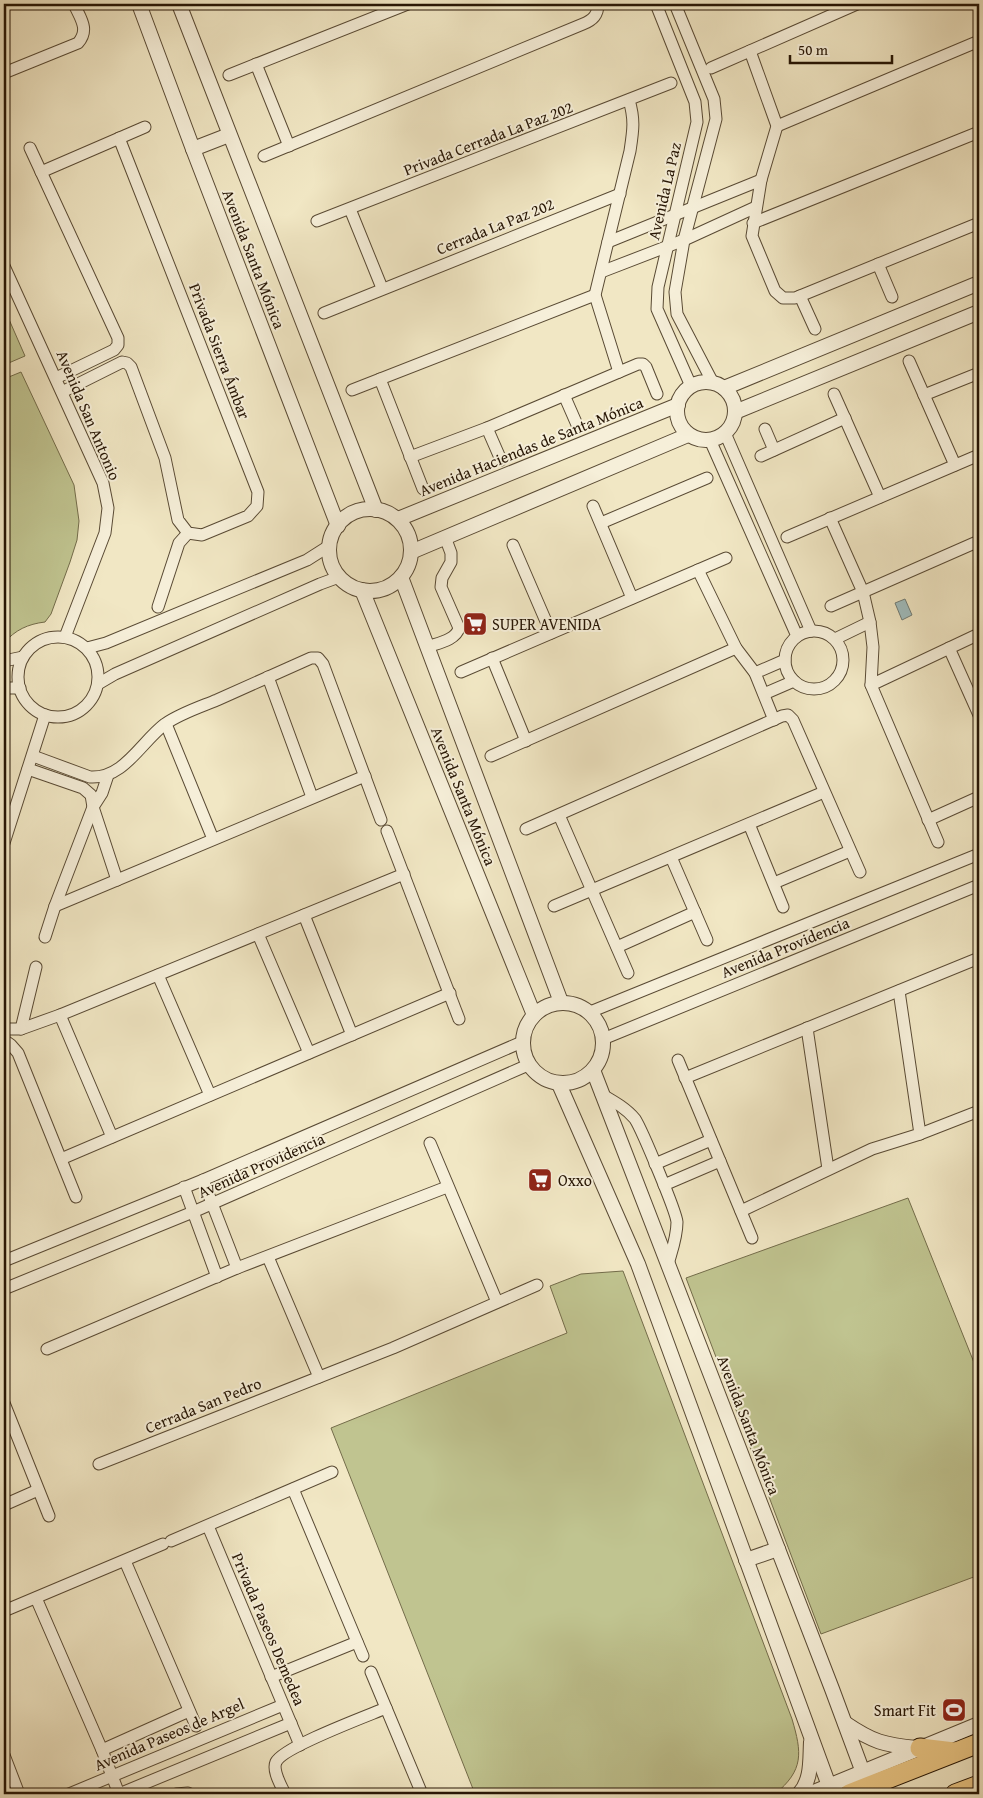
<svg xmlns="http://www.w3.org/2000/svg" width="983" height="1798" font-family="'Gentium Book Plus',serif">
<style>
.green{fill:#c0c490;stroke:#736c4a}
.water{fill:#9fbdbf;stroke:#6f7a74}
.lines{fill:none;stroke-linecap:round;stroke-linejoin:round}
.minor-casing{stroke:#594a34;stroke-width:13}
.tertiary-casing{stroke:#594a34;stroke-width:16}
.trunk-casing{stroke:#261504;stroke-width:21}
.minor{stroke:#f6efd9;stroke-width:11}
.tertiary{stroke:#f6efd9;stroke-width:14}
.trunk{stroke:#e8c482;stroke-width:19}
.labels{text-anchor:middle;stroke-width:4;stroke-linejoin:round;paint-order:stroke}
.street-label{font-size:16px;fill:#261504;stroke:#f6efd9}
.poi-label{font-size:16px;fill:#261504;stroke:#f6efd9;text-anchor:start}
</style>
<rect width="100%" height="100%" fill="#f1e7c4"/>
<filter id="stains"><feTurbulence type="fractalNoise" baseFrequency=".004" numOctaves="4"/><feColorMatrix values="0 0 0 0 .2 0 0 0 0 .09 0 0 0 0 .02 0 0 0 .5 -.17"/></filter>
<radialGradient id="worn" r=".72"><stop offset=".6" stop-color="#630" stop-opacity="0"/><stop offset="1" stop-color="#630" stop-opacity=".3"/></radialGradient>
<g class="green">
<path d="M4,308L25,356L4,365Z"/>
<path d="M21,372L74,485L79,521L77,540L70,562L51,614L45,622C28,624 15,630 4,643V379Z"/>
<path d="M908,1198L979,1375V1575L821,1634L686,1278Z"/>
<path d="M623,1271L792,1719C802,1753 804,1770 775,1794H475L331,1428L567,1333L550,1286L581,1274Z"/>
</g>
<path class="water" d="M905,599L912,615L902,620L895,603Z"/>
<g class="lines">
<defs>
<g id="minor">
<path d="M656,4L695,102L697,122L658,287L657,309L691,386"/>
<path d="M675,4L714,99L716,119L684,240L675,292L677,314L713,383"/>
<path d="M750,51L777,126L761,180L752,236L775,291L783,298H795L979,223"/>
<path d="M256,64L289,146"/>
<path d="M711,68L857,4"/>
<path d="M4,73L78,43C90,29 80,18 74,4"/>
<path d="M229,75L408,4"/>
<path d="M777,126L979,41"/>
<path d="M30,148L118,338V345L114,350L56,378"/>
<path d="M264,156L583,24C593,20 598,15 598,4"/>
<path d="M41,172L145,127"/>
<path d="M350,209L382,288"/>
<path d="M317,221L671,83"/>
<path d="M753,223L979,132"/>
<path d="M608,242L761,180"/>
<path d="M878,264L892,297"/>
<path d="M4,266L103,483L108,508L105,533L65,637"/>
<path d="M601,272L684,240L756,207"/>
<path d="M800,296L815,329"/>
<path d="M324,313L620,194"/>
<path d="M909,361L955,465"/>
<path d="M619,372L595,295L630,151C633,131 635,120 629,100"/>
<path d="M380,379L423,489"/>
<path d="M352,390L595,295"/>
<path d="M62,392L122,362L127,363L131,367L165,458L178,520L188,533L202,535L248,516L257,506L258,492L119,138"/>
<path d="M834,394L880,497"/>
<path d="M564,395L578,427"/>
<path d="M924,395L979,373"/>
<path d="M487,428L501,460"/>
<path d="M765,429L774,450"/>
<path d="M725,433L811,631"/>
<path d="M710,440L797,636"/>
<path d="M761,456L845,418"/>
<path d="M410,457L487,428L638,364H643L646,367L657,394"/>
<path d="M593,506L632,598"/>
<path d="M830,518L863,592L870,622L873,647L871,685L938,842"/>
<path d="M601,523L707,478"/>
<path d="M787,537L979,455"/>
<path d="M513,545L551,633"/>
<path d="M698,570L736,648L755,673L774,720"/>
<path d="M831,606L979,541"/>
<path d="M158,607L179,543L188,533"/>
<circle cx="814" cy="660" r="29"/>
<circle cx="58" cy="677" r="40"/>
<path d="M835,639L870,622"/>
<path d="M427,647C438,643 456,640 459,628L441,587L442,578L451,562V553L445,537"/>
<path d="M87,648L106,643L307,560L329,546"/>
<path d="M949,648L979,715"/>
<path d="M492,658L526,741"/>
<path d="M4,661L23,657"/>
<path d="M461,672L726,558"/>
<path d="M755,673L785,660"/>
<path d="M268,677L312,797"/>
<path d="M98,684L115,674L320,584L339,577"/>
<path d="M871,685L979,634"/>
<path d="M4,688H20"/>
<path d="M764,694L794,681"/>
<path d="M166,724L213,839"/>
<path d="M33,756L90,777C124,779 141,742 165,724C181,713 200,707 217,700C248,686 280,672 311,658H318L323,664L381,820"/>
<path d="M491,756L736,648"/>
<path d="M28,769L83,788L91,795L93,807L117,880"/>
<path d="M559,815L628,973"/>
<path d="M928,820L979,797"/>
<path d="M749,824L783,907"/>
<path d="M526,829L782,716L788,715L793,720L860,872"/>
<path d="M387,831L459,1019"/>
<path d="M4,843L45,715"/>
<path d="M671,857L707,940"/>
<path d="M774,883L850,851"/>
<path d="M55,906L365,776"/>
<path d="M554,906L824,792"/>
<path d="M304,915L352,1035"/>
<path d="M258,934L309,1053"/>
<path d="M45,937L55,906L93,807L102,793L108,775"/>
<path d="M617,947L695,912"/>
<path d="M158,975L210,1095"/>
<path d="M899,991L920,1134"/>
<path d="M590,1012L979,854"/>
<path d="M60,1015L112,1137"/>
<path d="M807,1028L828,1169"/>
<path d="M4,1029H21L60,1015L404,874"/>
<path d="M21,1029L36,967"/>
<path d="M603,1039L979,885"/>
<path d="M4,1040L11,1045L18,1053L76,1197"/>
<path d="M678,1060L752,1238"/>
<path d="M685,1078L979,958"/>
<path d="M601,1094C613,1101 626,1108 635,1119C642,1130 676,1211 677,1222C677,1237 672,1250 668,1264"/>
<path d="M430,1143L497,1302"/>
<path d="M61,1159L450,993"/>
<path d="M655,1164L711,1140"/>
<path d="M203,1180L237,1268"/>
<path d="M664,1185L720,1161"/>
<path d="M184,1187L217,1277"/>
<path d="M741,1211L872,1149L920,1134L979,1111"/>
<path d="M268,1257L319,1377"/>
<path d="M4,1261L203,1180L522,1042"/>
<path d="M4,1289L193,1212L528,1065"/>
<path d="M47,1349L237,1268L447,1187"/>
<path d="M4,1403L49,1516"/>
<path d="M99,1464L393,1348L537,1285"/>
<path d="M293,1489L363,1656"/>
<path d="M4,1505L38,1490"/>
<path d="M208,1526L300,1745"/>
<path d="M171,1541L332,1472"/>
<path d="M125,1561L196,1726"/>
<path d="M36,1598L102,1750L119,1794"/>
<path d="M4,1611L163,1544"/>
<path d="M371,1672L422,1794"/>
<path d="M271,1677L357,1642"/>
<path d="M102,1750L189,1711"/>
<path d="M4,1755L19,1794"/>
<path d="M69,1794L283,1705"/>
<path d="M119,1794L291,1723"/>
<path d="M176,1794L188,1793L190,1794"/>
<path d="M285,1794C281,1785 272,1771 276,1762C283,1747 367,1716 386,1708"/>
</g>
<g id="tertiary">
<path d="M139,4L193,149L338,526"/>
<path d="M179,4L376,510"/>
<path d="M193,149L229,135"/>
<circle cx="706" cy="411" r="29"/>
<path d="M724,388L979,283"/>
<path d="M735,412L979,312"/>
<circle cx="370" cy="550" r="41"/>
<path d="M398,519L678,405"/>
<path d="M411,552L688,435"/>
<path d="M401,577L561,1002"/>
<path d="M362,590L534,1015"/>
<circle cx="563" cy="1043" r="40"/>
<path d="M593,1070L832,1689L871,1794"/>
<path d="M559,1084L638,1264L832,1794"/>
<path d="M746,1560L778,1549"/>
<path d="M845,1723C873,1742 884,1745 917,1748"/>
<path d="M799,1794C812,1780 810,1760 811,1742"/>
<path d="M809,1794L979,1724"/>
</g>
<g id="trunk">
<path d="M920,1748L954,1752"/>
<path d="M849,1794L979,1743"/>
<path d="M955,1794L979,1785"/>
</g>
</defs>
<use href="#minor" class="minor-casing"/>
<use href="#tertiary" class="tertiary-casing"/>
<use href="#trunk" class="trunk-casing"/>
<use href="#minor" class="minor"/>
<use href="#tertiary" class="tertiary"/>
<use href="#trunk" class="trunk"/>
</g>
<defs>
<symbol id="supermarket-square" viewBox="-11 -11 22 22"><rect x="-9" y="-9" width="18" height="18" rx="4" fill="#8f2418" stroke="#f6efd9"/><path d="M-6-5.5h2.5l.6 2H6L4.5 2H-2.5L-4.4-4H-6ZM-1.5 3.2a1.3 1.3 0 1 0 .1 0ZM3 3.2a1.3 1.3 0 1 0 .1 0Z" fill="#fff"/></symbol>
<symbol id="stadium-square" viewBox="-11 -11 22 22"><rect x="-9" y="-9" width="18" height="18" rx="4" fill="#8f2418" stroke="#f6efd9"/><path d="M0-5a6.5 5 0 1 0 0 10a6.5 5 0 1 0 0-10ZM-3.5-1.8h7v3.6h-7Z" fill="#fff"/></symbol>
</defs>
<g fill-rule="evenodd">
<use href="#supermarket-square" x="461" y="610" width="28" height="28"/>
<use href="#supermarket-square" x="526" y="1166" width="28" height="28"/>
<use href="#stadium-square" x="940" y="1696" width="28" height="28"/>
</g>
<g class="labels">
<g class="street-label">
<text transform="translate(488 138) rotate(-21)" y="6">Privada Cerrada La Paz 202</text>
<text transform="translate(664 191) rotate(-77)" y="6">Avenida La Paz</text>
<text transform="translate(495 226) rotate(-22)" y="6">Cerrada La Paz 202</text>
<text transform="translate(254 259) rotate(69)" y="6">Avenida Santa Mónica</text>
<text transform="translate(220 351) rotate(69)" y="6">Privada Sierra Ámbar</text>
<text transform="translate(89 415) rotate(67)" y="6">Avenida San Antonio</text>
<text transform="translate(531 446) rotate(-22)" y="6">Avenida Haciendas de Santa Mónica</text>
<text transform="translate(464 796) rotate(68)" y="6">Avenida Santa Mónica</text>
<text transform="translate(785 947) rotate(-22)" y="6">Avenida Providencia</text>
<text transform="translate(261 1165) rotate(-24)" y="6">Avenida Providencia</text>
<text transform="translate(203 1405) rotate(-22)" y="6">Cerrada San Pedro</text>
<text transform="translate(749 1425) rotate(69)" y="6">Avenida Santa Mónica</text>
<text transform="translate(269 1629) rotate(67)" y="6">Privada Paseos Demedea</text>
<text transform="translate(169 1734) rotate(-23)" y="6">Avenida Paseos de Argel</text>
</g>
<g class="poi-label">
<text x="492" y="630">SUPER AVENIDA</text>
<text x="558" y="1186">Oxxo</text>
<text x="936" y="1716" text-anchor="end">Smart Fit</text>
</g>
</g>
<rect width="983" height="1798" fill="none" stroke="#f1e7c4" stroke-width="20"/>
<rect x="5" y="5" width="973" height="1788" fill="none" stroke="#261504" stroke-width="2.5"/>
<rect x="10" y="10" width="963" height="1778" fill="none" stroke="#261504"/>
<path d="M790 55v8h102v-8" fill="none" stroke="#261504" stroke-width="2.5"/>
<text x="798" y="55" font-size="15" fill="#261504" stroke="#f6efd9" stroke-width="4" paint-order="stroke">50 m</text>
<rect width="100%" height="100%" filter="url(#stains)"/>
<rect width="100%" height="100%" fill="url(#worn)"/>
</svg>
